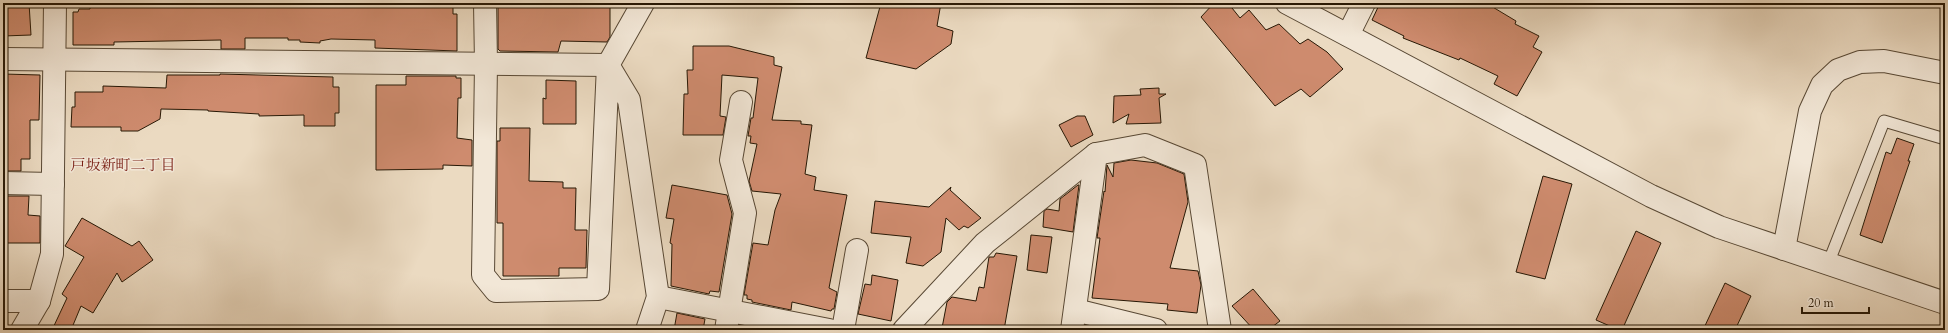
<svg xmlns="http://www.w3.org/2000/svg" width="1948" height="333" font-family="Cardo,'Noto Serif JP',serif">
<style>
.building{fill:#ce8b6e;stroke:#271805}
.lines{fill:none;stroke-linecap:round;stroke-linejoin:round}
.service-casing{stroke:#584834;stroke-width:13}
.minor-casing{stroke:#584834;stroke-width:24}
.tertiary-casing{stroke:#584834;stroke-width:24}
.service{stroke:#f2e7d7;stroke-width:11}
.minor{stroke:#f2e7d7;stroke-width:22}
.tertiary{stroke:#f2e7d7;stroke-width:22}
.labels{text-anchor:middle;stroke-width:3;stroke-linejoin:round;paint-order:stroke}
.neighbourhood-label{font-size:15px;fill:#7a1f14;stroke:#f2e7d7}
</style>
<rect width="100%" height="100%" fill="#ebdac1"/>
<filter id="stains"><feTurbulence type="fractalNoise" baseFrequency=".005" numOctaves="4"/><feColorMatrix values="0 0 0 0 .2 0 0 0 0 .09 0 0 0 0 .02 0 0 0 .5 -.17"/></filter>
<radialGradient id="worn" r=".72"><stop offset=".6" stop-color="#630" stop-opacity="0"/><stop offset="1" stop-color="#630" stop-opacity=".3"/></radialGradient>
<g class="building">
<path d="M29,3L31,35L3,36V4Z"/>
<path d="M90,3L275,5V4L369,5V7L453,5V14H457V51L375,48V40L331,39L320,41V43L300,42V40H288V38H245V49H221V40L114,42V45H73V12H78L79,9H90Z"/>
<path d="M881,3H941L937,26L953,31L951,44L916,69L866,58Z"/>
<path d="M1214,3H1228L1240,18L1249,10L1266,30L1279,24L1300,44L1308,39L1327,52L1343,69L1310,97L1301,89L1275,106L1201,17Z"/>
<path d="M1380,3H1486L1516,21L1515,24L1539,36L1533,47L1542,52L1517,96L1494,84L1498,76L1460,58L1459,60L1403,38L1404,36L1372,20Z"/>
<path d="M498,5L610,7V37L607,42L561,41L558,52L500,51L498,49Z"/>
<path d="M693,46H729L774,57V65L782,67L772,120L801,121V124L812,125L805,174L816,177L814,190L847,195L829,288L837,292L834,309H832L831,311L792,302L791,310L752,302V300L747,299V295H744L753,243L768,245L775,210L781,194L752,191L749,181L757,144L750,143L751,136H748L751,118H753L758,78L722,75L720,116L726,117L723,135H683L684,94H688L687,70H693Z"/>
<path d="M3,74L40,75L39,120H30V159H21V171H3Z"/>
<path d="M220,74L333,77V87H339V113H335V126H304V115L259,116V114L208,111V110L161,109L160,119L138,131H121V127H71L72,107H75V92H103V86L166,88L167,75H220Z"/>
<path d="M406,76H456V78H461V98H458L457,138L472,140V166L443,165V169L376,170V85H406Z"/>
<path d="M546,80L576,81V124H543V98L546,99Z"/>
<path d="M1159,88V94H1166L1159,98L1161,123L1126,124L1129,114L1113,123L1114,96L1141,95L1140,89Z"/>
<path d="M1077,116H1085L1093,135L1071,147L1059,125Z"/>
<path d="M500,128H530L529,181L563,182V188H576L575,230H587L586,268H559V276H503V223H497V141H500Z"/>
<path d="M1897,138L1914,144L1908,161H1910L1882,243L1860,235L1886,152L1891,154Z"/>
<path d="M1131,160L1157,163L1184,174L1188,202L1170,268L1198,271L1201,285L1197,313L1167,310L1168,304L1092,298L1100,238H1097L1104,191L1105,192L1107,165L1113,177L1114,163Z"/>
<path d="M1543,176L1572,184L1545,279L1516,272Z"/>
<path d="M672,185L727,195L732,214L719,292L710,291L709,294L671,286L672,244L670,243L674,219L666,218Z"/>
<path d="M1078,185H1079L1073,232L1043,227L1044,211L1047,209L1059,211L1060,199Z"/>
<path d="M951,187L950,190L981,218L968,228L964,226L959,230L946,218L941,252L923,266L906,263L911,237L871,233L875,201L929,207Z"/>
<path d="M3,196H29L28,215L40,216V243H3Z"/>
<path d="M82,218L132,246L139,241L153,260L122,282L117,273L93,313L81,306L71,330H52L67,298L62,294L84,257L65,246Z"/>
<path d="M1636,231L1661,243L1622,330H1619L1596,320Z"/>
<path d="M1031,235L1052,237L1047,273L1027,270Z"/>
<path d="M996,253L1017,256L1004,330L942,328L947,302L952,297L976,301L979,287L984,288L989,257H994Z"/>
<path d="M872,275L898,280L891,321L858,314L865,284L871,285Z"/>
<path d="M1725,283L1751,296L1735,330H1703Z"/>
<path d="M1253,289L1280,321L1268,330H1254L1232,306Z"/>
<path d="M677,313L705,319L703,330H674Z"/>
</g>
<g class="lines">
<defs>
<path id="service" d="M1828,264L1884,121L1945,139"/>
<g id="minor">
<path d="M485,3L486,64L483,275L496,291L598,289L608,65L629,100L658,297L647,330"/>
<path d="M1348,35L1364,3"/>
<path d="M3,59L608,65L643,3"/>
<path d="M3,183L53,184"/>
<path d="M658,297L829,330"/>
<path d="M3,301H39"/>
<path d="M1075,310L1156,330"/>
<path d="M22,330L39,301L52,254L55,3"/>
<path d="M726,330L745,213L731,160L741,102"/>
<path d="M843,330L857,250"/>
<path d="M904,330L985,243L1096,154L1145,145L1195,165L1220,330"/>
<path d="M1072,330L1096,154"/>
</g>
<g id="tertiary">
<path d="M1287,3L1651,196L1719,227L1945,303"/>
<path d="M1784,249L1810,111L1822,85L1838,70L1860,62L1884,61L1945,73"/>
</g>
</defs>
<use href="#service" class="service-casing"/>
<use href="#minor" class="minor-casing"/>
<use href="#tertiary" class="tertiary-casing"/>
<use href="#service" class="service"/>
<use href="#minor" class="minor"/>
<use href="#tertiary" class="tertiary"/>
</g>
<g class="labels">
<g class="neighbourhood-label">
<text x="123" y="170">戸坂新町二丁目</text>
</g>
</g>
<rect width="1948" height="333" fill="none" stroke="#ebdac1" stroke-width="16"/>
<rect x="4" y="4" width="1940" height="325" fill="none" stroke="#271805" stroke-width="2"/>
<rect x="8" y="8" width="1932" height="317" fill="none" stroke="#271805"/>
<path d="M1802 307v6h67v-6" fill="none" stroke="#271805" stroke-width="2"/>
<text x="1808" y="307" font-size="12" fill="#271805" stroke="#f2e7d7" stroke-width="3" paint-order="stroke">20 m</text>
<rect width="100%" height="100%" filter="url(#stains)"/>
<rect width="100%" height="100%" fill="url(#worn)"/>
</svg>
